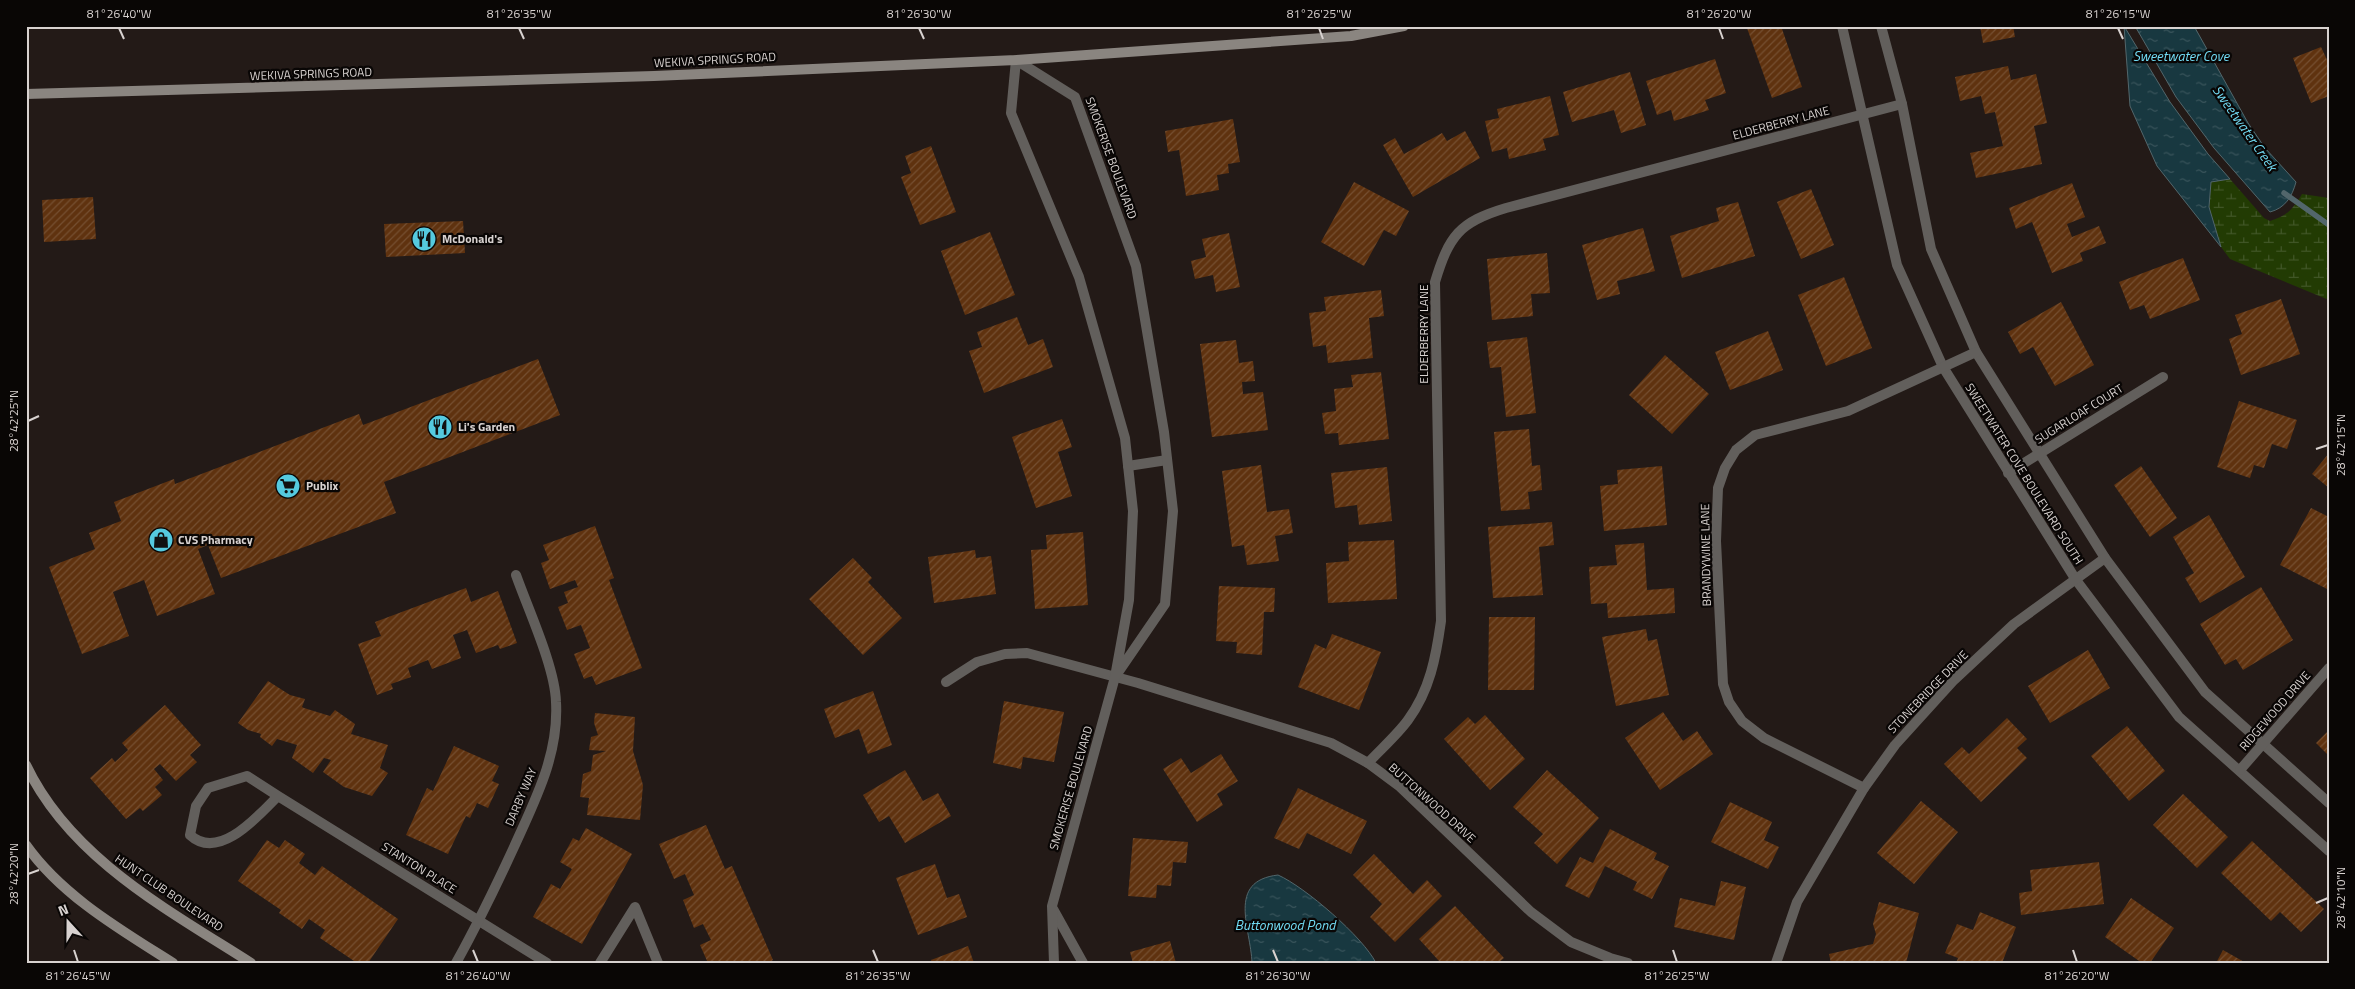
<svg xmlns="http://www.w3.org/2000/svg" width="2355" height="989" font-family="'Titillium Web',sans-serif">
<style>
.wetland{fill:url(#wetland-marsh)}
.water{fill:url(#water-ripples);stroke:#52666b}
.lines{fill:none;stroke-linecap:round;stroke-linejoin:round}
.stream{stroke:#52666b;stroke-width:5.5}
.building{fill:url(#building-hatch)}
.street{stroke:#625f5c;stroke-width:10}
.secondary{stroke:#8a8580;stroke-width:10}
.ticks{fill:none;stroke:#d8d2d0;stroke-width:2}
.labels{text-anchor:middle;stroke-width:4.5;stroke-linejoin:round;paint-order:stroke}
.street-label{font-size:12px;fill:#d8d2d0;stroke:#090605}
.poi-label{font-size:12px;font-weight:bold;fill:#d8d2d0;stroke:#090605;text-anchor:start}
.water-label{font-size:14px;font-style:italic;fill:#72dcf5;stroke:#090605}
.neatline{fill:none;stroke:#d8d2d0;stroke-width:2}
.ticks-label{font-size:12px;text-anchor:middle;fill:#d8d2d0}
</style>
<defs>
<pattern id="wetland-marsh" width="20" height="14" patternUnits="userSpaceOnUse" patternTransform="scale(1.25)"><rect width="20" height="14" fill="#223b03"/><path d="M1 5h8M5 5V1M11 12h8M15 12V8" fill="none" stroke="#415627"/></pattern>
<pattern id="water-ripples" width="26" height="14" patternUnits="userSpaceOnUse" patternTransform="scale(1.25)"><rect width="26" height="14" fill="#183840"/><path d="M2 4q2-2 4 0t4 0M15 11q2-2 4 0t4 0" fill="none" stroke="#39545b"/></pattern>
<pattern id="building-hatch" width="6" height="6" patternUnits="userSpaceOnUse" patternTransform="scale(1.25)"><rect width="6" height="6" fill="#5f320f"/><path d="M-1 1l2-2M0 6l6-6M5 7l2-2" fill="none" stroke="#754f31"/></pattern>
</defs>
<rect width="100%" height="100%" fill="#231a17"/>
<path class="wetland" d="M2230,179L2264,218L2270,221C2287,216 2293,209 2302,194L2329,198V300L2230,259L2221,247L2209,207L2211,182Z"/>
<g class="water">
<path d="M2124,26L2170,102L2208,154L2230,179L2211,182L2209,207L2221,247L2157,166L2130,106Z"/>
<path d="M2135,26H2194L2248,123L2265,148L2296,182C2292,197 2285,208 2270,212L2214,148L2176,97Z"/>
<path d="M1278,875C1305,887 1363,937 1376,963H1252C1251,929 1226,881 1278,875Z"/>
</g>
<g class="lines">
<path class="stream" d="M2284,193L2329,225"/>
</g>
<g class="building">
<path d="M1754,26H1781L1802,87L1772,98L1747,28Z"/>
<path d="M1980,26H2013L2015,37L1983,43Z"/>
<path d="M2321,47L2329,64V96L2311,103L2293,58Z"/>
<path d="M1715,59L1726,93L1705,100L1709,110L1674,121L1671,110L1657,115L1646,81Z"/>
<path d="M2008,66L2011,80L2036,74L2047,123L2034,126L2042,164L1976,178L1970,153L2003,146L1995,112L1985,114L1981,96L1960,101L1955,77Z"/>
<path d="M1630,72L1646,125L1621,133L1614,110L1572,122L1563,92Z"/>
<path d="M1550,96L1559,135L1543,139L1546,150L1509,159L1507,148L1492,152L1485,121L1499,118L1497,109Z"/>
<path d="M1233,119L1240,162L1228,164L1229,173L1217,175L1219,190L1186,196L1179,150L1168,152L1165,131Z"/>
<path d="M1465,131L1480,158L1413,197L1383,145L1395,138L1404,154L1442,133L1447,141Z"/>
<path d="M931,146L956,212L920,225L901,177L911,173L905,156Z"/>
<path d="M1354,182L1409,211L1396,236L1384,230L1364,266L1321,242Z"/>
<path d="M2072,183L2085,217L2067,224L2072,237L2099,226L2106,243L2080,253L2083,261L2052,273L2032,222L2016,229L2009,208Z"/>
<path d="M1811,189L1834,245L1801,259L1777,202Z"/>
<path d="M93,197L96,239L44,242L42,200Z"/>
<path d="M1738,202L1755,256L1682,278L1670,236L1719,221L1716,208Z"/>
<path d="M463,221L465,253L386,257L384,224Z"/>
<path d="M1643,228L1655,271L1617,281L1620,294L1597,300L1582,245Z"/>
<path d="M990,232L1015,295L965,315L941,251Z"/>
<path d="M1229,233L1240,287L1216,292L1213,275L1195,279L1191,261L1206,257L1202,239Z"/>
<path d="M1547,253L1550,293L1531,294L1533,316L1492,320L1487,259Z"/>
<path d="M2183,258L2200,300L2150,319L2144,305L2130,310L2119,282Z"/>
<path d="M1844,277L1872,348L1826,366L1798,295Z"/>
<path d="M1381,290L1384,316L1369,318L1373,358L1328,363L1326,345L1313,347L1309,313L1326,311L1324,297Z"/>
<path d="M2281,299L2300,354L2241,375L2229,339L2242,334L2235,315Z"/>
<path d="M2061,302L2094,365L2055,386L2033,347L2020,354L2008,332Z"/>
<path d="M1017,317L1028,345L1043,339L1053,367L984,393L969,351L982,347L977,332Z"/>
<path d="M1768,331L1783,370L1730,390L1715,352Z"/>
<path d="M1527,337L1536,413L1506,417L1501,367L1490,368L1487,342Z"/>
<path d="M1236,340L1239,363L1253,361L1255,381L1242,382L1243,394L1263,392L1268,430L1212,437L1200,344Z"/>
<path d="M1665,355L1709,394L1672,434L1629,395Z"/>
<path d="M538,359L560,415L384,482L396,513L221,578L208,545L198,549L215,594L157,616L144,580L113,592L129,636L82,654L49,567L95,549L89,533L121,521L114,502L174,479L175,484L359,414L363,425Z"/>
<path d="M1381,372L1389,439L1339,445L1338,433L1325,434L1322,413L1336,411L1334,389L1353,387L1351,375Z"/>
<path d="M2239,401L2297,420L2287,449L2272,444L2264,468L2254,465L2250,478L2217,467Z"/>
<path d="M1062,419L1072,447L1058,452L1072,496L1036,508L1012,437Z"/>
<path d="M1529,429L1532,466L1540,465L1542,490L1528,492L1530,509L1501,511L1494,432Z"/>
<path d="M2329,453V488L2312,474Z"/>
<path d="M1261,465L1267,512L1289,509L1293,533L1275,536L1279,561L1247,565L1244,545L1232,547L1222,471Z"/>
<path d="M1662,466L1667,525L1604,531L1600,486L1618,484L1617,470Z"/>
<path d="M2141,466L2177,518L2150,537L2114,485Z"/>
<path d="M1387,467L1392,521L1359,525L1357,505L1335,508L1331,473Z"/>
<path d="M2311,508L2329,517V590L2280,565Z"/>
<path d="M2209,515L2245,577L2200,603L2185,578L2194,573L2173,537Z"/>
<path d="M1552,522L1554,545L1539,547L1543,595L1493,598L1488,527Z"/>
<path d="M595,526L614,578L609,580L642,668L596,685L592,676L584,679L574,654L590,648L581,625L567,630L558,607L568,603L564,592L578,587L575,580L550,589L541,563L549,560L543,545Z"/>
<path d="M1083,532L1088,605L1035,609L1031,550L1047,549L1046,535Z"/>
<path d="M1394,540L1397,599L1328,603L1326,563L1349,561L1348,542Z"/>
<path d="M1644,543L1647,590L1674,588L1675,613L1608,618L1607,603L1591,604L1589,567L1617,565L1615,545Z"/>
<path d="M975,550L976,558L991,556L996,594L934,603L928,557Z"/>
<path d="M853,558L872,578L868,582L902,618L863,655L809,599Z"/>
<path d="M1219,586L1275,588L1274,612H1264L1262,655L1236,653L1237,642L1216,641Z"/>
<path d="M2261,587L2293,640L2243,670L2236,659L2225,665L2200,624Z"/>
<path d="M466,588L471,602L498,591L517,643L500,649L498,645L476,653L467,630L453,635L461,658L432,669L428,660L408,668L411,677L391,684L393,689L377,695L358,644L381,636L375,622Z"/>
<path d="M1489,617H1535L1534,690H1488Z"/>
<path d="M1646,629L1648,641L1657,639L1669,695L1616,706L1602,637Z"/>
<path d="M1332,634L1381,652L1359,710L1298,687L1315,644L1326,649Z"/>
<path d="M2088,650L2110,688L2050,723L2028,686Z"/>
<path d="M268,681L290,695L305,699L302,707L304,708L330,716L335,710L355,724L351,734L388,745L380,768L388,773L372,796L344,787L323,772L331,760L324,758L313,773L292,758L297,745L277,739L272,746L260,737L261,734L248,730L238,723Z"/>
<path d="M873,691L892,745L868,754L859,729L835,738L824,709Z"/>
<path d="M1004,701L1064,712L1054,762L1023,757L1021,769L993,763Z"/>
<path d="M165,705L201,745L190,755L197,762L176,781L160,764L154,769L163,780L155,787L162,795L143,811L140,808L126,819L90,778L112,758L115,762L128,750L122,743Z"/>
<path d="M1663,712L1683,741L1697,731L1713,754L1660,790L1625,738Z"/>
<path d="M595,713L635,717L633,751L643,785L640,820L587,815L589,798L580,797L583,774L591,771L593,755L606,751L589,750L591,737L598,735L594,723Z"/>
<path d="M1485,715L1525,759L1490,790L1444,739L1468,717L1475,724Z"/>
<path d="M2007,718L2027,739L2017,748L2027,758L1981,802L1944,764L1962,747L1969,754Z"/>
<path d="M2127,726L2165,771L2129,801L2091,756Z"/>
<path d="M2329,730V756L2316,743Z"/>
<path d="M454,746L499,766L492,781L499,784L488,808L477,803L470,818L466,816L448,854L406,835L427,788L433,791Z"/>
<path d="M1221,754L1238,781L1217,794L1223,805L1197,822L1163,769L1181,758L1191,773Z"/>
<path d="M905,770L923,801L938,793L951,816L905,843L889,816L879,822L863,795Z"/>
<path d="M1547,770L1599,818L1557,864L1534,843L1543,834L1513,807Z"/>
<path d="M1298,788L1367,821L1351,854L1307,833L1299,849L1274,838Z"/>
<path d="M2183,794L2228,837L2197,868L2153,825Z"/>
<path d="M1921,801L1958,832L1914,884L1877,853Z"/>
<path d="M1730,802L1772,822L1764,840L1779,847L1768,869L1711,842Z"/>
<path d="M706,825L725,869L732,866L773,960L768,963H708L700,945L711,940L703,924L694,928L683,900L694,895L685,874L674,879L659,844Z"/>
<path d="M586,828L632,854L582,944L533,917L551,884L560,889L572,869L560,862L573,838L579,841Z"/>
<path d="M1610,829L1657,853L1654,859L1669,866L1652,899L1633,890L1637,882L1605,866L1589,898L1565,886L1580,857L1593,863Z"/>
<path d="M1133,838L1188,842L1186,863L1173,862L1171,886L1157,885L1156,898L1128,896Z"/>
<path d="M267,840L279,848L285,840L305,854L299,863L315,875L322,866L398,919L368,963H357L320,938L325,930L309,919L302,929L279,913L281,910L238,881Z"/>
<path d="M2252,841L2324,909L2301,932L2280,912L2271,921L2221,873Z"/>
<path d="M1374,854L1413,894L1427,880L1442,896L1395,942L1370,917L1382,904L1353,875Z"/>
<path d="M2099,862L2104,904L2021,915L2019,893L2032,891L2030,870Z"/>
<path d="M935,864L947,898L959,894L967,917L918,935L896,878Z"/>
<path d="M1721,881L1746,887L1734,940L1674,927L1680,898L1715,906Z"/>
<path d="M2131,898L2174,928L2150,963H2142L2105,937Z"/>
<path d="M1879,902L1919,913L1906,963H1831L1829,954L1873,944L1876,934L1873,924Z"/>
<path d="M1455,906L1504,958L1498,963H1437L1439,961L1419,939Z"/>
<path d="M1980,912L2016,927L2002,963H1956L1958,958L1945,953L1957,924L1973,930Z"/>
<path d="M1170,941L1176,963H1133L1130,952Z"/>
<path d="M968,946L974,963H932L931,960Z"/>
<path d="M2223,950L2246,963H2216Z"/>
</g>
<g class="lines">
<g class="street">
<path d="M1842,26L1897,265L1943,367L2076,580L2179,717L2329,851"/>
<path d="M1881,26L1902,104L1931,249L1976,352L2105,558L2205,692L2329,803"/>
<path d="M1128,466L1167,460"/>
<path d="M2008,473L2163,377"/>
<path d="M946,682L977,662L1005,654L1027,653L1138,683L1331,743L1368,763L1399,786L1531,912L1571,942L1610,958L1628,963"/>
<path d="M1368,763C1381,749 1397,735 1408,720C1430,690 1436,657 1441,621L1435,282C1449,236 1459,222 1506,208L1902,104"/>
<path d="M2240,770L2329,668"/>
<path d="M1864,788L1764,738L1742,721L1729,702L1723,684L1716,541L1718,488L1725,468L1736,450L1755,435L1848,411L1976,352"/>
<path d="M278,796C259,815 219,862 190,835L196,806L208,788L247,776L278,796L547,963"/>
<path d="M1053,909L1083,963"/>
<path d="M456,963C477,925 496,886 514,847C535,800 559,755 556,702C555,667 528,609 516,575"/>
<path d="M600,963L635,907L658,963"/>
<path d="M1054,963L1052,906L1115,677L1129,600L1133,511L1125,438L1079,277L1011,113L1016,60L1075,97L1136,266L1164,432L1173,511L1165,604L1115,677"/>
<path d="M1776,963L1797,902L1864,788L1895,745L1954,680L2014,624L2105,558"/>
</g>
<g class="secondary">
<path d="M26,94L654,76L1016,60L1351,36L1404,26"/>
<path d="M26,765C70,858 168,910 251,963"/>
<path d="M26,845C62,896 121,930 173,963"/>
</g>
</g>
<path class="ticks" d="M119,28L124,39M519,28L524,39M919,28L924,39M1319,28L1323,39M1719,28L1723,39M2118,28L2123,39M28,421L39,416M2316,449L2328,445M28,874L39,870M2316,903L2328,898M74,950L78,962M473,950L478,962M873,950L878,962M1273,950L1278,962M1673,950L1677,962M2073,950L2077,962"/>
<defs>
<symbol id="restaurant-disc" viewBox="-11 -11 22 22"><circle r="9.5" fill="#55cadf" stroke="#090605"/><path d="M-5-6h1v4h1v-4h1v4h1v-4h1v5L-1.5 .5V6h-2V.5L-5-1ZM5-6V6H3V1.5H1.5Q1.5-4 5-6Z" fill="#111"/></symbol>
<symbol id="supermarket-disc" viewBox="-11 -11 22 22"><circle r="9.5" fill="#55cadf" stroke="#090605"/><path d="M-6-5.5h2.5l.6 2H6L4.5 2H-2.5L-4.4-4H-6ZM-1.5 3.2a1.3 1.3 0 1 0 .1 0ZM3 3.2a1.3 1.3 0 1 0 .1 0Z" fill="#111"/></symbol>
<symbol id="shop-disc" viewBox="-11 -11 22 22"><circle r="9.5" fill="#55cadf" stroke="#090605"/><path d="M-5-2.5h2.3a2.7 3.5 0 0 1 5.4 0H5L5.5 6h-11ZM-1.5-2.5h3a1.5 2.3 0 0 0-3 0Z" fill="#111"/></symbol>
</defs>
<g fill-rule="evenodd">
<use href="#restaurant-disc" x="410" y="225" width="28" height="28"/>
<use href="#restaurant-disc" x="426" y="413" width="28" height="28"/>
<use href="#supermarket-disc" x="274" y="472" width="28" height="28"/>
<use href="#shop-disc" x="147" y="526" width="28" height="28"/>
</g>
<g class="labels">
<g class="street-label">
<text transform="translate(715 60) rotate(-3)" y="4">WEKIVA SPRINGS ROAD</text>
<text transform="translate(311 74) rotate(-2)" y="4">WEKIVA SPRINGS ROAD</text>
<text transform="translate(1781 123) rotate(-15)" y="4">ELDERBERRY LANE</text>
<text transform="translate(1111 158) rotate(70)" y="4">SMOKERISE BOULEVARD</text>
<text transform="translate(1424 334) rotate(-90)" y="4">ELDERBERRY LANE</text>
<text transform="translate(2079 414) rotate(-32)" y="4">SUGARLOAF COURT</text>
<text transform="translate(2024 474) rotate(58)" y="4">SWEETWATER COVE BOULEVARD SOUTH</text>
<text transform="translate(1706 555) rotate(-91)" y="4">BRANDYWINE LANE</text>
<text transform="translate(1928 692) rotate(-46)" y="4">STONEBRIDGE DRIVE</text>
<text transform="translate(2275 711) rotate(-49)" y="4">RIDGEWOOD DRIVE</text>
<text transform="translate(1071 788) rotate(-74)" y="4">SMOKERISE BOULEVARD</text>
<text transform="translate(521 797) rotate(-67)" y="4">DARBY WAY</text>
<text transform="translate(1432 803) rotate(42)" y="4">BUTTONWOOD DRIVE</text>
<text transform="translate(419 868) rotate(32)" y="4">STANTON PLACE</text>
<text transform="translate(169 893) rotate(34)" y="4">HUNT CLUB BOULEVARD</text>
</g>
<g class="poi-label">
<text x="442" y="243">McDonald's</text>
<text x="458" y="431">Li's Garden</text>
<text x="306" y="490">Publix</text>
<text x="178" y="544">CVS Pharmacy</text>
</g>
<g class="water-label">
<text x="2181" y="61">Sweetwater Cove</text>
<text transform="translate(2245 128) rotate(55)" y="5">Sweetwater Creek</text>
<text x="1285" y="930">Buttonwood Pond</text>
</g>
</g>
<rect width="2355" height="989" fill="none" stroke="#090605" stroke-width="55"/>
<g transform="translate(68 922) rotate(339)" stroke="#090605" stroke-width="4" paint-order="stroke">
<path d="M0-4L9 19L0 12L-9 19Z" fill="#d8d2d0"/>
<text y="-8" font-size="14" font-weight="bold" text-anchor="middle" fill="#d8d2d0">N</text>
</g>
<rect x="28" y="28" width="2300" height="934" class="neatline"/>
<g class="ticks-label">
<text x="119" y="18">81°26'40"W</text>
<text x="519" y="18">81°26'35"W</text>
<text x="919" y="18">81°26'30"W</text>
<text x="1319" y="18">81°26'25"W</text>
<text x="1719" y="18">81°26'20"W</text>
<text x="2118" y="18">81°26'15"W</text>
<text transform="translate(14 421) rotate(-90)" y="4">28°42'25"N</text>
<text transform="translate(2341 445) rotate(-90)" y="4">28°42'15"N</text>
<text transform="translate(14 874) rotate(-90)" y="4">28°42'20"N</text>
<text transform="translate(2341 898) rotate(-90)" y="4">28°42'10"N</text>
<text x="78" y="980">81°26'45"W</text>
<text x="478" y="980">81°26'40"W</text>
<text x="878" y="980">81°26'35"W</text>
<text x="1278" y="980">81°26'30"W</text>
<text x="1677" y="980">81°26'25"W</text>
<text x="2077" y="980">81°26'20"W</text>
</g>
</svg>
